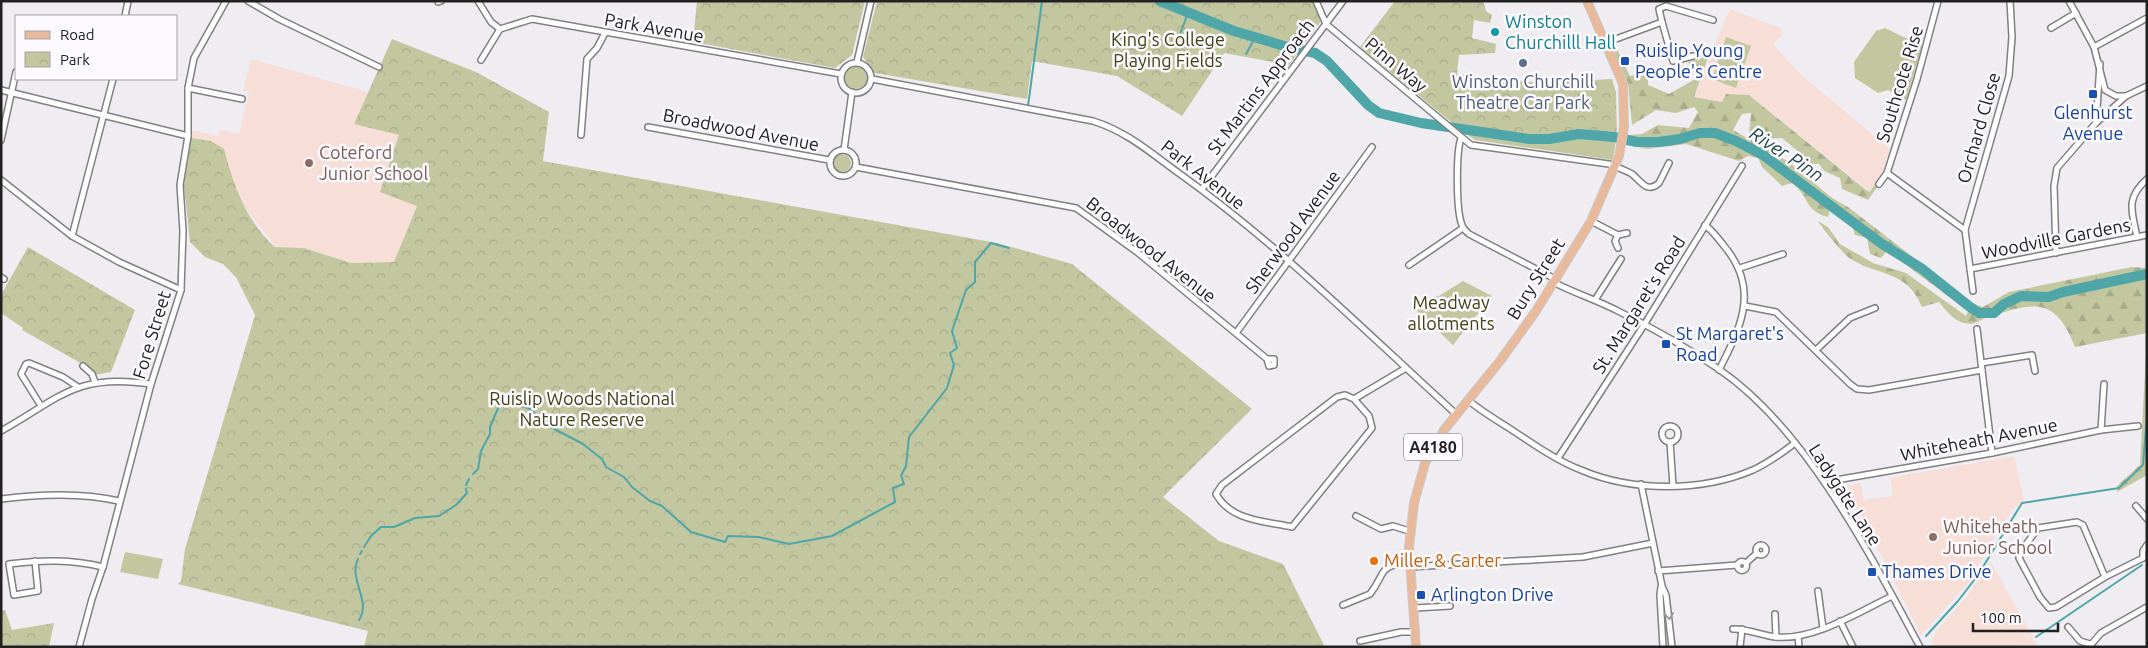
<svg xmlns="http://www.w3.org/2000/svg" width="2148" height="648" font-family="Ubuntu,sans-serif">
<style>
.education{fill:#f7ded6}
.green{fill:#c3c7a0}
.forest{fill:url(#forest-firs)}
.park{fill:url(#park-crowns)}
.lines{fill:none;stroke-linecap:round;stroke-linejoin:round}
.stream{stroke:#4ea6a8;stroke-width:2}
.river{stroke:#4ea6a8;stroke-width:10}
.minor-casing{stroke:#817f83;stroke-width:8}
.primary-casing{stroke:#cacaca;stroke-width:10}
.minor{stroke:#fff;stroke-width:5}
.primary{stroke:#e9b99b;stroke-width:8}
.oneway{stroke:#9b9b9c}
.culture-dot{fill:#0f9aa8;stroke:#fcfafe;stroke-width:2}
.transit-dot{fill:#1a4fb4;stroke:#fcfafe;stroke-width:2}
.service-dot{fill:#5c6f8a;stroke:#fcfafe;stroke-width:2}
.education-dot{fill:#8d6e63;stroke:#fcfafe;stroke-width:2}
.food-dot{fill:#e8710a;stroke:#fcfafe;stroke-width:2}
.labels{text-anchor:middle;stroke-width:5;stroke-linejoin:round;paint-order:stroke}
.shield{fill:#fcfafe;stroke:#636264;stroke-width:1}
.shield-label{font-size:16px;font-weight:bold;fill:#212122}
.culture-label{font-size:18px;fill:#0d838f;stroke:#fcfafe;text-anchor:start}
.street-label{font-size:18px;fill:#212122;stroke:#fcfafe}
.park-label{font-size:18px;fill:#404312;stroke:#fcfafe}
.transit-label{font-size:18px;fill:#164399;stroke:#fcfafe;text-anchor:start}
.service-label{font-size:18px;fill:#4e5e75;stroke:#fcfafe}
.education-label{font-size:18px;fill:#785e54;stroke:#fcfafe;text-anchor:start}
.food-label{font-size:18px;fill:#c56008;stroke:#fcfafe;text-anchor:start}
.water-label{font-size:19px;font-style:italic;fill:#1f4849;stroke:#fcfafe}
</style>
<defs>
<pattern id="forest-firs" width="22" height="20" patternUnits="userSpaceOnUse" patternTransform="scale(1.25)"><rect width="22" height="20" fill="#c3c7a0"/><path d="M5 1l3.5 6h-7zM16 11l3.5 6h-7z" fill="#a7ab8a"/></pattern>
<pattern id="park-crowns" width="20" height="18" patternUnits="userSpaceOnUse" patternTransform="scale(1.25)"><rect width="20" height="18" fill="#c3c7a0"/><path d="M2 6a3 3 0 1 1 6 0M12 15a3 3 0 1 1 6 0" fill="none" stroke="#a7ab8a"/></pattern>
</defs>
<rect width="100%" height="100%" fill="#efedf1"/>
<g class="education">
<path d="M1730,9L1781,28L1783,34L1773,44L1798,72L1890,149L1881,174L1870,192L1749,95L1723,102L1694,97Z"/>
<path d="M251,59L368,92L354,124L399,135L417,206L394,262L351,263L304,248L276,247L244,206L231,177L224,149L211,141L191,138L193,130L218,136L220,130L239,134L249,92L243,91Z"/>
<path d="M2014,456L2024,500L2014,508L2001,526L1969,582L1921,635L1859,511L1842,498L1837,492L1838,488L1860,483L1864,500L1893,496L1890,478Z"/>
<path d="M1991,562L2037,645L1935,647L1931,640L1939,628L1967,596Z"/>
</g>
<g class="green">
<path d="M1885,28L1922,46L1906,100L1888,90L1878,93L1855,78L1854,62L1876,31Z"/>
<path d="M1726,37L1751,46L1736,88L1712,79Z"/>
<circle cx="856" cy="77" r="12"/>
<path d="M1465,133L1528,142L1548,141L1578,136L1616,139L1613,160L1475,140Z"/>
<circle cx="842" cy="163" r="9"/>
<path d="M1463,281L1492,296L1453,345L1416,310Z"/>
<path d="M125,552L163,559L158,579L120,572Z"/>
</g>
<g class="forest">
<path d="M1615,45L1630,76L1648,72V85L1669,94L1697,78L1688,62L1709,55L1694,97L1722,102L1726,94L1749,95L1866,190L1870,192L1875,184L1878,186L1868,200L1842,189L1840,178L1824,171L1819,164L1803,163L1799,152L1782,138L1760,139L1749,134L1751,113L1742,114L1733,130C1756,143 1779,154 1799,170C1816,183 1828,198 1848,207L1974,304L1983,307L2009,292L2132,267L2147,268V333L2075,347C2055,295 2033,303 1988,317C1982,319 1975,324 1970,324C1955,323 1948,313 1939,302L1922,307C1906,268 1876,277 1848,257C1842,252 1822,228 1818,221L1828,227L1840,244L1873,263L1906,273L1966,316L1968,311L1887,251L1881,258L1870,254L1867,238L1855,235L1852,225L1830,210L1828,217C1803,210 1811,198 1792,183L1782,186L1762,167L1758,158L1748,156L1739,161L1686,144L1647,149L1627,145L1630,135L1642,134L1658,125L1689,128L1698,112L1694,107L1676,113L1656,110L1632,125L1628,83L1611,50Z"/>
<path d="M2147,334V475L2117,492V486L2140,465Z"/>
</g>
<g class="park">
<path d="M697,1H865L852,55L835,68L693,42Z"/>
<path d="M877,1H1312L1321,21L1289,65L1224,53L1182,116L1117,76L1032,61L1027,99L875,73L863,57Z"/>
<path d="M1395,1H1483L1486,11L1492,15L1490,23L1474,20L1472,38L1496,44L1495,53L1459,55L1457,74L1541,83L1612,79L1616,92L1617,137L1579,134L1549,139H1529L1465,131L1457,127L1360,47Z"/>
<path d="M392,39L476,72L549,112L543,161L997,243L1072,264L1252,409L1163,497L1219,541L1283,564L1325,647H364L368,631L178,584L181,581L185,549L255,315L236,277L223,264L205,257L190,242L184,186L191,138L211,141L224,149C233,184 247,223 275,247L304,248L351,263L394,262L417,206L380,192L399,135L354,124Z"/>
<path d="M28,247L135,310L111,372L95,375L91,369L22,330L23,328L1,313V295Z"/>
<path d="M5,610L12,630L54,623L49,647H1V611Z"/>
</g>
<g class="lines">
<g class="stream">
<path d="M1179,37L1188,13"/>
<path d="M1246,54L1255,38"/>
<path d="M1028,106L1042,1"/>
<path d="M504,399L530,409L543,423L583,444L602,459L606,467L624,477L632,487L650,501L662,506L691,532L725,542L728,536L759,537L789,544L832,536L895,502L893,488L904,484L901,476L906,466L909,437L947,388L954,365L950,353L957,348L952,331L966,290L975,282V262L991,243L1009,248"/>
<path d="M473,474L478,469L481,451L490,434V427L499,406"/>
<path d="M466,485L469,479"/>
<path d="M364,547L371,536L381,527H394L415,518L439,516L456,505L467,493L466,489"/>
<path d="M360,554L362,551"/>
<path d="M358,559C348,580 372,601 359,620"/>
<path d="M1926,636L1958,601L1978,575L2022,503L2119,488L2143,465L2147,416"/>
<path d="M2036,637L2142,565"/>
</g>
<path class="river" d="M1160,1L1234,31L1291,48L1315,53L1327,61L1368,105L1379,113L1421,123L1529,139H1549L1579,134L1614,137L1637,142H1658L1680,139L1700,133H1715L1736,141L1763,155L1882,244L1921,268L1970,307L1979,313H1994L2004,304L2021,296L2049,297L2063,292L2147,274"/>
<defs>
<g id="minor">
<path d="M248,1L279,19L379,67"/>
<path d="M478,1L491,22L500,29"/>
<path d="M1316,1L1326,24L1471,145L1609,164C1616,167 1625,170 1632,174C1641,181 1647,194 1659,183L1669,163"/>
<path d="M2069,1L2094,47L2105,90L2116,96H2126"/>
<path d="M438,2L441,1"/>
<path d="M125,16L128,1"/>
<path d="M1662,22L1673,61L1693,56"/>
<path d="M2051,28L2076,13"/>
<path d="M1605,43L1662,22L1659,9L1666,6L1713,20"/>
<path d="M2094,47L2147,18"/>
<path d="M481,60L500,29L532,19L841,74"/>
<path d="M857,62L871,1"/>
<circle cx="856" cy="78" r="15"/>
<path d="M872,79L1093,121C1128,132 1152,154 1180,174C1279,245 1366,332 1456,414"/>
<path d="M188,88L242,99"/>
<path d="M1,90L188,136"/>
<path d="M2097,122L2126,96L2147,86"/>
<path d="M648,127L829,160"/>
<path d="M581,135L587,59L597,48L605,33"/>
<path d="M1461,138C1456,152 1456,211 1462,225C1463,229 1466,231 1469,234L1555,279"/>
<path d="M1,140L16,72"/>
<circle cx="843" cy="163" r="13"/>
<path d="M844,150L852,92"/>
<path d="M856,167L1076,208L1137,252L1238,335L1267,359L1269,366L1274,365V359H1267"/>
<path d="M1887,173L1965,230L1973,291"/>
<path d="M1,180L72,236L119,262L181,290"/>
<path d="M1879,184L1887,173L1917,79L1938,1"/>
<path d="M1202,189L1343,1"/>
<path d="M1591,221L1618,235"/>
<path d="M1705,225C1714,232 1721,242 1728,251C1759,292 1740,329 1719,370"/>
<path d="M1965,230L2009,76L2012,37L2010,1"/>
<path d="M72,236L113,79"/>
<path d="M2137,237C2132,211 2125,199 2147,179"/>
<path d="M1618,248L1615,241L1618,235L1627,233"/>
<path d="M2056,253L2054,186L2057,168L2096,123L2100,64"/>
<path d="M1409,265L1463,228"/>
<path d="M1740,268L1783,254"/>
<path d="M1970,269L2147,235"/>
<path d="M1,277L4,279"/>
<path d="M1553,282C1574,293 1597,300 1618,311C1653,328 1688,348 1720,370C1806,429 1871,556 1920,647"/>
<path d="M1595,300L1621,259"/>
<path d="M1745,306L1776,312L1850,384L1857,389L1869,390L1982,370"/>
<path d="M1977,329L1992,453"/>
<path d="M1236,333L1372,147"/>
<path d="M1816,350L1850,318L1875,308"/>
<path d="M1981,363L2032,355L2035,371"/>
<path d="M83,366L92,374L95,382"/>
<path d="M1354,399L1369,416L1372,428L1292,527C1264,521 1231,521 1216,494L1222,485L1337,397L1345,395L1354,399L1406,368"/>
<path d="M1468,400C1482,412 1500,422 1515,432C1536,446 1558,461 1581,470C1633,492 1701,492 1753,470C1768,463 1782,453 1795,443"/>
<path d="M41,406L21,374L26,364L29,363L63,377L78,387"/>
<circle cx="1670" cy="434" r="8"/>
<path d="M2101,430L2104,384"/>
<path d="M1,431C61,397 77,373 151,384"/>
<path d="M1670,442L1673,486"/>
<path d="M1558,458L1644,325L1742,166"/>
<path d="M1641,484L1662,586L1666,595L1672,647"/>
<path d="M1828,487L1836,480L1992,453L2101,430L2138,426"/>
<path d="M1,499C40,494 81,492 119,501"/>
<path d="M2136,506L2147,519"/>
<path d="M1356,516L1381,529L1393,526L1409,531"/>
<circle cx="1761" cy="550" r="5"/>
<path d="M2143,558V551L2147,545"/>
<path d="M35,561L38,591L14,595L9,564C41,560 71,559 103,567"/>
<circle cx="1742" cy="566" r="4.5"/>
<path d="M1746,563L1757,553"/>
<path d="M1410,567L1583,557L1653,543"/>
<path d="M1658,571L1737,565"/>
<path d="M2105,577L2083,525L2077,522L2038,528L2022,550L2019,558L2040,597L2049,608L2056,607L2105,577L2143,558"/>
<path d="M1661,587L1660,595L1663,647"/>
<path d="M1818,591L1823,628"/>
<path d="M1343,605L1370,594C1387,572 1376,567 1409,562"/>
<path d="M1415,608L1450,606"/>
<path d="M1775,614L1776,637"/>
<path d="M1840,621L1853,647"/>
<path d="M2068,627L2080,641L2090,644"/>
<path d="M1733,629C1748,629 1761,635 1775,637C1813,641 1859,612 1892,596"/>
<path d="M1798,636L1799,647"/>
<path d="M1360,641L1401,632H1416"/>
<path d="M79,647L92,599L103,567L151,384L181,290L183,231L180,185L188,136V88L194,58L226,1"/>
<path d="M1740,647L1742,629"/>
<path d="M2089,647L2101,633L2147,607"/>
</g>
<path id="primary" d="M1416,647L1409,547L1414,503L1425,463L1444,430L1500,361L1536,311L1591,221L1619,156L1624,127L1623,84L1587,1"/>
</defs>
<use href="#minor" class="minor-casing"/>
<use href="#primary" class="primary-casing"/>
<use href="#minor" class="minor"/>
<use href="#primary" class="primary"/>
</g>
<defs><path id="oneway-chevron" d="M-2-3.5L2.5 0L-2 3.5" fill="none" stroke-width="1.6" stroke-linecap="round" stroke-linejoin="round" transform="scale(1.25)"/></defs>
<use class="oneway" href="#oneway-chevron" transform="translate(1669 616) rotate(83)"/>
<circle class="culture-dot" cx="1495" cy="32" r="5"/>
<g class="transit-dot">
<rect x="1620" y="56" width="10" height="10" rx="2.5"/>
<rect x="2088" y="89" width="10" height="10" rx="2.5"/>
<rect x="1661" y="339" width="10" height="10" rx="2.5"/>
<rect x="1867" y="567" width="10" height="10" rx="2.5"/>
<rect x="1416" y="590" width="10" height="10" rx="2.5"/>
</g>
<circle class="service-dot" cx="1523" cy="63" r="5"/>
<g class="education-dot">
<circle cx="309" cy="163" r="5"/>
<circle cx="1933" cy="537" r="5"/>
</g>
<circle class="food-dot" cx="1374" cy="561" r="5"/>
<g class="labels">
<rect class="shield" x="1404" y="433.5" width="58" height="27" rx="4"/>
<g class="shield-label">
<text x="1433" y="453">A4180</text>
</g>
<g class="culture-label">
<text x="1505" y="28">Winston<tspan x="1505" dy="21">Churchilll Hall</tspan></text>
</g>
<g class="street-label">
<text transform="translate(654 28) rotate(10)" y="6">Park Avenue</text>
<text transform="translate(1396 65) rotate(40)" y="6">Pinn Way</text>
<text transform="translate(1900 84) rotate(-73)" y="6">Southcote Rise</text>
<text transform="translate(1261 87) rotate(-53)" y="6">St Martins Approach</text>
<text transform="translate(1979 128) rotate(-74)" y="6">Orchard Close</text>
<text transform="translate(741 130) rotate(11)" y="6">Broadwood Avenue</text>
<text transform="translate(1203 175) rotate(38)" y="6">Park Avenue</text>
<text transform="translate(1293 232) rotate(-54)" y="6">Sherwood Avenue</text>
<text transform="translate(2056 239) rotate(-11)" y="6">Woodville Gardens</text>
<text transform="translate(1151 250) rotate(38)" y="6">Broadwood Avenue</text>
<text transform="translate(1536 279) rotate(-58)" y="6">Bury Street</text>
<text transform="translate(1639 305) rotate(-58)" y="6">St. Margaret's Road</text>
<text transform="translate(152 335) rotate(-73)" y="6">Fore Street</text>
<text transform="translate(1979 440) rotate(-11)" y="6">Whiteheath Avenue</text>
<text transform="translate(1845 495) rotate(57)" y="6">Ladygate Lane</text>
</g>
<g class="park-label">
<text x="1168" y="46">King's College<tspan x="1168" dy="21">Playing Fields</tspan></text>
<text x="1451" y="309">Meadway<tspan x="1451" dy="21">allotments</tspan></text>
<text x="582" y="405">Ruislip Woods National<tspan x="582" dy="21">Nature Reserve</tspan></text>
</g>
<g class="transit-label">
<text x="1635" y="57">Ruislip Young<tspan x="1635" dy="21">People's Centre</tspan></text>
<text x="2093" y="119" text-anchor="middle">Glenhurst<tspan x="2093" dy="21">Avenue</tspan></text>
<text x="1676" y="340">St Margaret's<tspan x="1676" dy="21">Road</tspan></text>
<text x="1882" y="578">Thames Drive</text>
<text x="1431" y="601">Arlington Drive</text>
</g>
<g class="service-label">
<text x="1523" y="88">Winston Churchill<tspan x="1523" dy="21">Theatre Car Park</tspan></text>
</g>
<g class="education-label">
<text x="319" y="159">Coteford<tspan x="319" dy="21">Junior School</tspan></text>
<text x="1943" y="533">Whiteheath<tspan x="1943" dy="21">Junior School</tspan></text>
</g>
<g class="food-label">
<text x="1384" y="567">Miller &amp; Carter</text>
</g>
<g class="water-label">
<text transform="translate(1787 154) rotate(33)" y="7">River Pinn</text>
</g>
</g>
<rect width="2148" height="648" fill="none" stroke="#212122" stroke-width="5"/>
<rect x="15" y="15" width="162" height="65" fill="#fcfafe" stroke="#a4a3a6"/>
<rect x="25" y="31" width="25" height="8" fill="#e9b99b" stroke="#a4a3a6"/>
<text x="60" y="40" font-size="15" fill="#212122">Road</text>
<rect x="25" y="52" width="25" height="15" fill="url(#park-crowns)" stroke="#a4a3a6"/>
<text x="60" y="65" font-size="15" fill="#212122">Park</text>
<path d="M1973 623v8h85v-8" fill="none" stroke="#212122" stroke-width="2.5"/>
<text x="1980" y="623" font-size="15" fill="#212122" stroke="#fcfafe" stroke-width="4" paint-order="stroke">100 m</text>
</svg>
